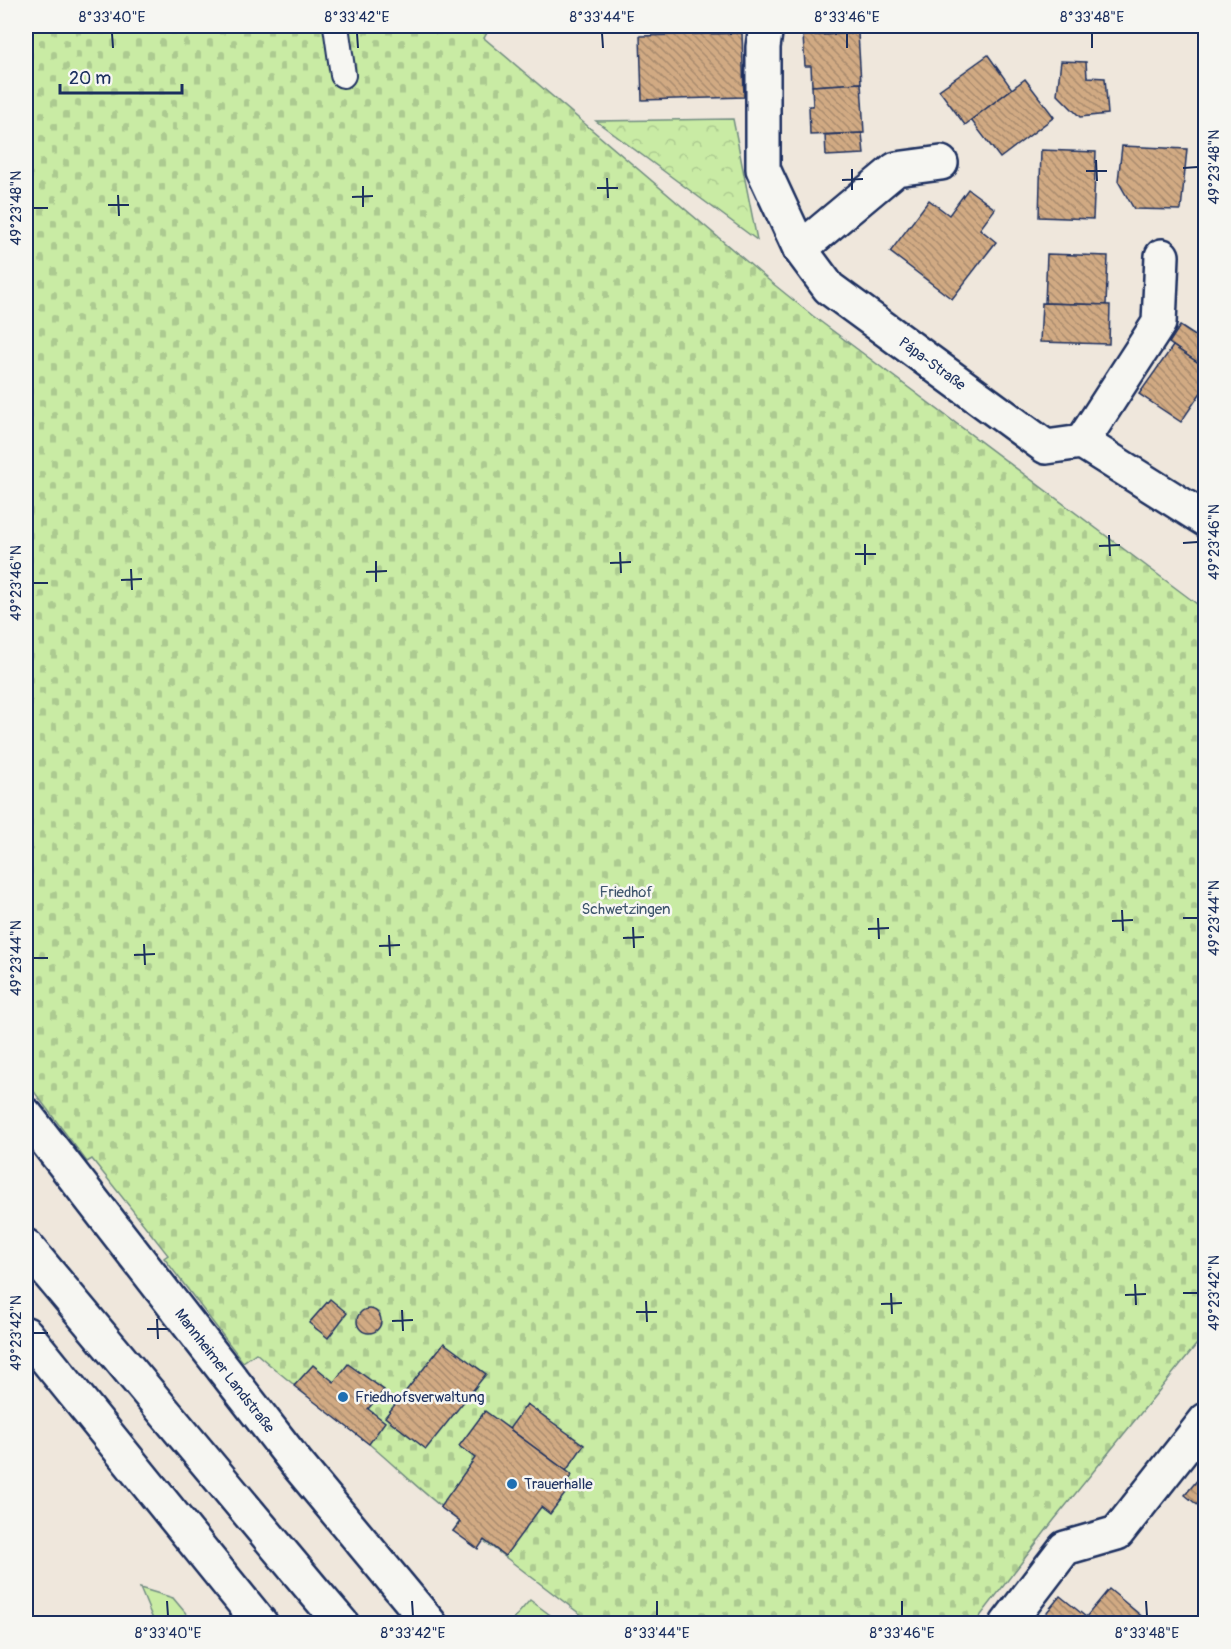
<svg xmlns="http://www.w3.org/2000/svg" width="1231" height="1649" font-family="Pangolin,sans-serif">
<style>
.grass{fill:#c9eba4;stroke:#728d81;stroke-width:1.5}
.forest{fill:url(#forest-crowns);stroke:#728d81;stroke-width:1.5}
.cemetery{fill:url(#cemetery-stones);stroke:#728d81;stroke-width:1.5}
.building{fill:url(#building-back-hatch);stroke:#1b2f5e;stroke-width:1.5}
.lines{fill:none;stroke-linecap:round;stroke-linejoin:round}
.service-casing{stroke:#1b2f5e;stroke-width:28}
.minor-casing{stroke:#1b2f5e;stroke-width:38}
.secondary-casing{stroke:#1b2f5e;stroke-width:38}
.service{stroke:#f6f6f2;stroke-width:24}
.minor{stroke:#f6f6f2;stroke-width:33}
.secondary{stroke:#f6f6f2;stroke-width:33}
.ticks{fill:none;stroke:#1b2f5e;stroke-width:2}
.poi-dot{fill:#1f6fb2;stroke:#f6f6f2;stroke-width:2}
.labels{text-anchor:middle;stroke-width:5;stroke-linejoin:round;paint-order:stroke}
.street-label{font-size:15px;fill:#1b2f5e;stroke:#f6f6f2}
.park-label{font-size:15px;fill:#3e556c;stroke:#f6f6f2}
.poi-label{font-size:15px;fill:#1b2f5e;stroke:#f6f6f2;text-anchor:start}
.neatline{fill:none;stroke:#1b2f5e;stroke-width:2}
.ticks-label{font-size:15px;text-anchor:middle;fill:#1b2f5e}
</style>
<defs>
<pattern id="forest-crowns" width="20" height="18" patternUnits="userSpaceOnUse" patternTransform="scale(1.5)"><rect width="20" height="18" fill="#c9eba4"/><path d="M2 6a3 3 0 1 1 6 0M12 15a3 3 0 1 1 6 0" fill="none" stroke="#acca90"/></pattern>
<pattern id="cemetery-stones" width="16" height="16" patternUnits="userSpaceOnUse" patternTransform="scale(1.5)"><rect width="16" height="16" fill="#c9eba4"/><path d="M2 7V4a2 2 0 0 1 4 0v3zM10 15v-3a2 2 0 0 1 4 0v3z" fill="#acca90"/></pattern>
<pattern id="building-back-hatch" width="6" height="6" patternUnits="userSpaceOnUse" patternTransform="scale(1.5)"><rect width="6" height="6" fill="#d1aa83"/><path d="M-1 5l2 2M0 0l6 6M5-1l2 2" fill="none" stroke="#a98b6e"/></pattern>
</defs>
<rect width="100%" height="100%" fill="#efe7dc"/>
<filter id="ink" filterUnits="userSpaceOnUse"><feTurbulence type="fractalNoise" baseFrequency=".0167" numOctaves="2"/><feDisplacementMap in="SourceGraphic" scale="12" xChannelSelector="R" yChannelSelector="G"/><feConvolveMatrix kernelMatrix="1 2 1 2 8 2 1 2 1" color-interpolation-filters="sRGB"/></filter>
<g filter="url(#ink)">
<g class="grass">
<path d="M140,1588L173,1598L194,1623H153L152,1617Z"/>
<path d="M530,1600L561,1623H545L538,1618L532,1623H510Z"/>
</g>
<path class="forest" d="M733,119L757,240L596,121Z"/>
<path class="cemetery" d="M26,26H491L484,38L766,278L813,316L1205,610V1334L1054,1520L975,1623H592L484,1541L453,1531L460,1521C427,1498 399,1469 368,1443C331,1413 292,1385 256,1353L243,1362L164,1258L168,1255L92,1159L87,1162L26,1081Z"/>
<g class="building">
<path d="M806,26H842L843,34L806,36Z"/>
<path d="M742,33L744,97L642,100L640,36Z"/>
<path d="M858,33L861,83L812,86L811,66H805L803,36Z"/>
<path d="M988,55L1012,89L965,125L939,90Z"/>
<path d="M1061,61L1086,62L1087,77L1105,78L1108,114L1080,117L1057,94Z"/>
<path d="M1025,79L1054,117L1000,158L971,120Z"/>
<path d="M861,83L864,133L810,135L809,106H813L812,86Z"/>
<path d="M862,133L864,154L826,156L825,135Z"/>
<path d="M1122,146L1187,149L1181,210L1134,209L1118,181Z"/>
<path d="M1041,150L1096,152L1093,219L1039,217Z"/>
<path d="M968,189L995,209L980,229L996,242L952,299L890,252L929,200L949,215Z"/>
<path d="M1047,254L1108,256L1106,305L1045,303Z"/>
<path d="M1042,303L1110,305L1109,344L1040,342Z"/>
<path d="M1180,326L1206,343V368L1169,343Z"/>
<path d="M1173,346L1206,368V385L1181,422L1139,394Z"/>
<path d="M330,1299L347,1313L328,1338L309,1323Z"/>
<circle cx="369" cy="1321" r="12"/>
<path d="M444,1343L486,1374L426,1449L385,1417Z"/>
<path d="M348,1364L384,1390L368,1409L385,1422L369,1444L294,1386L313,1365L334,1382Z"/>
<path d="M527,1404L584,1445L566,1471L509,1429Z"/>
<path d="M485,1411L572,1475L566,1482L571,1486L550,1514L541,1507L505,1556L484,1540L478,1549L453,1531L460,1522L440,1507L475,1458L459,1446Z"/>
<path d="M1199,1478L1206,1483V1512L1185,1495Z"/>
<path d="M1109,1589L1151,1624L1038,1623L1060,1596L1086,1617Z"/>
</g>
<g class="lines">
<defs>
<path id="service" d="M336,26L343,75"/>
<g id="minor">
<path id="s1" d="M766,26L763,47V169L800,249L829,288L1046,447L1082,442L1206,520"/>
<path d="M800,249L896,169L941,163"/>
<path d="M1082,442L1159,323L1162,256"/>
<path id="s2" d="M26,1115L298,1465L430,1624"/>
<path d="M1007,1624L1065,1548L1117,1533L1206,1420"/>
</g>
<g id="secondary">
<path d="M26,1246L313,1590L342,1624"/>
<path d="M26,1334L261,1624"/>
</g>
</defs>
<use href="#service" class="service-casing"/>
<use href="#minor" class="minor-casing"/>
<use href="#secondary" class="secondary-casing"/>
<use href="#service" class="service"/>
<use href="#minor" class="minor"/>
<use href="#secondary" class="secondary"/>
</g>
</g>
<path class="ticks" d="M112,33L113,48M357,33L358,48M602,33L603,48M847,33V48M1092,33V48M1096,160L1097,181M1183,168L1198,167M852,169V190M1086,171H1107M607,178L608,198M842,180L863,179M363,186V207M597,188H618M118,195L119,216M352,197L373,196M108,205H129M33,208H48M1109,535L1110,556M1183,543L1198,542M865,544V565M1099,546L1120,545M620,552L621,573M855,554H876M376,561V582M610,563L631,562M131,569L132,590M366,572L387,571M121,580L142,579M33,583H48M1122,910L1123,931M878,918L879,939M1183,918H1198M1112,921L1133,920M633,927L634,948M868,929L889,928M389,935L390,956M623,938L644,937M144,944L145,965M379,946L400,945M134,955L155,954M33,958H48M1135,1284L1136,1305M891,1293L892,1314M1183,1293H1198M1125,1295L1146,1294M646,1301L647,1322M881,1304L902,1303M402,1310L403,1331M636,1312H657M157,1319L158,1339M392,1321L413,1320M147,1329H168M33,1333H48M167,1601L168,1616M412,1601L413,1616M657,1601V1616M902,1601V1616M1146,1601L1147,1616"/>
<g class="poi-dot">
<circle cx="343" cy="1397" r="6"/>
<circle cx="512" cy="1484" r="6"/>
</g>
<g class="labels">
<g class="street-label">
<text dy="5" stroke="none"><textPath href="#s1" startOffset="408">Pápa-Straße</textPath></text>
<text dy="5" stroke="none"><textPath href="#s2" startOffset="324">Mannheimer Landstraße</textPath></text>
</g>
<g class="park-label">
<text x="626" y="897">Friedhof<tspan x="626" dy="17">Schwetzingen</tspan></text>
</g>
<g class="poi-label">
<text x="355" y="1402">Friedhofsverwaltung</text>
<text x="524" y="1489">Trauerhalle</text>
</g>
</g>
<rect width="1231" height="1649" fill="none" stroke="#f6f6f2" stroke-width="66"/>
<path d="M60 84v9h122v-9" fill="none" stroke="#1b2f5e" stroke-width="3"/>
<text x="69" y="84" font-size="18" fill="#1b2f5e" stroke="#f6f6f2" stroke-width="4.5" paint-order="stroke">20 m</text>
<rect x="33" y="33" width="1165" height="1583" class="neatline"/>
<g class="ticks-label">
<text x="112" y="22">8°33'40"E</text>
<text x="357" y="22">8°33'42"E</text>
<text x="602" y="22">8°33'44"E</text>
<text x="847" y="22">8°33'46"E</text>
<text x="1092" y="22">8°33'48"E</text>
<text transform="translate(1214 167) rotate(-90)" y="5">49°23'48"N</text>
<text transform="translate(16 208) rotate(-90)" y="5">49°23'48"N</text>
<text transform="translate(1214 542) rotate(-90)" y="5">49°23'46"N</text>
<text transform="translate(16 583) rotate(-90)" y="5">49°23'46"N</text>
<text transform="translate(1214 918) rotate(-90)" y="5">49°23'44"N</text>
<text transform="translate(16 958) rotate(-90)" y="5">49°23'44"N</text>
<text transform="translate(1214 1293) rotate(-90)" y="5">49°23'42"N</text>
<text transform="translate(16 1333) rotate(-90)" y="5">49°23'42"N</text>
<text x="168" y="1638">8°33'40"E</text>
<text x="413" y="1638">8°33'42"E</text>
<text x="657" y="1638">8°33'44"E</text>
<text x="902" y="1638">8°33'46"E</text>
<text x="1147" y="1638">8°33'48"E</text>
</g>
</svg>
